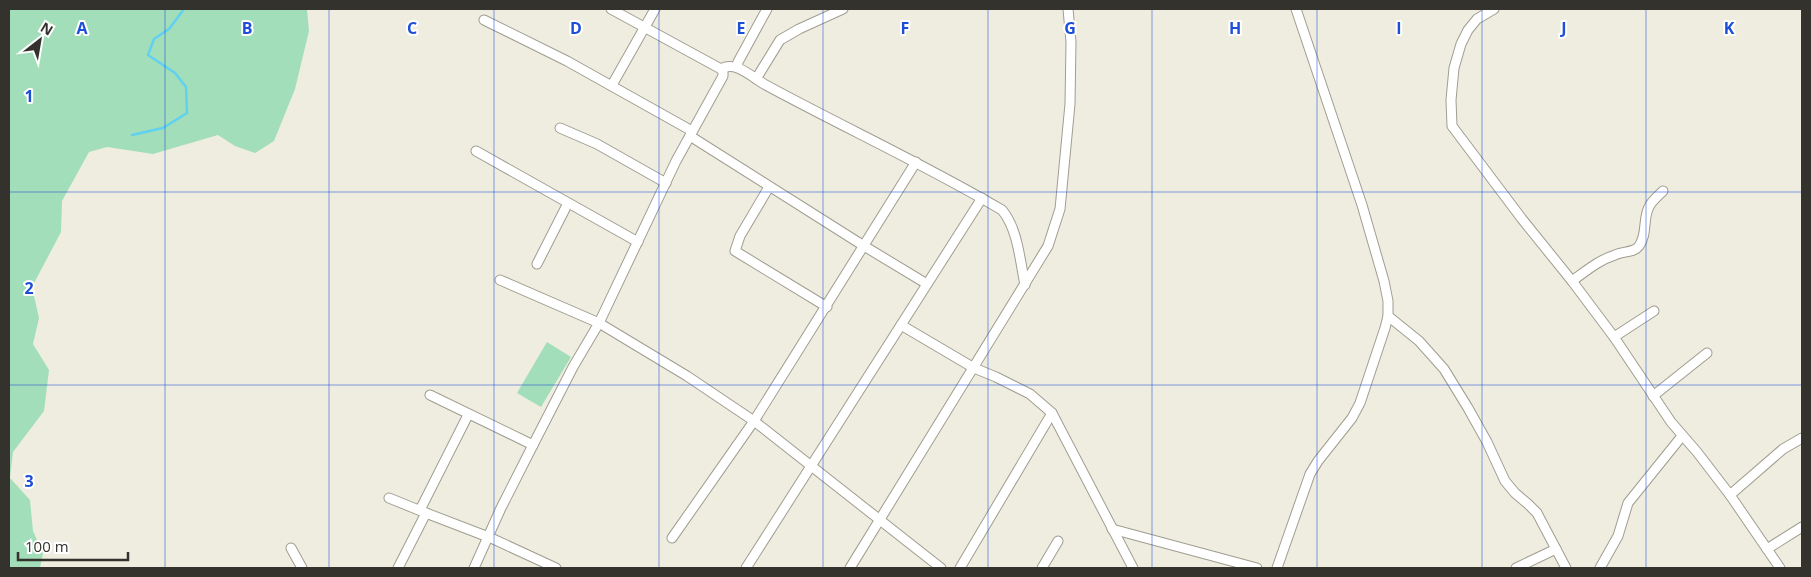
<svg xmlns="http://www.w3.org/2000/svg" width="1811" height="577" font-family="'Open Sans',sans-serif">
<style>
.green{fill:#a2deb9}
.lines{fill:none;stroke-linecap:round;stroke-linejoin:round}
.stream{stroke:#61d1f1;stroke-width:2.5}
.street-casing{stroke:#a09d91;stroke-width:11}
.street{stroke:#fff;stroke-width:9}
.grid{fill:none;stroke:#1d4ed8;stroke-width:1;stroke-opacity:0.55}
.grid-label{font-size:16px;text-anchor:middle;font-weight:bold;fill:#1d4ed8;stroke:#fff;stroke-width:4;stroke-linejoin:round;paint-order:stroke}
</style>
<rect width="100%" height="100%" fill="#efeddf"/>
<g class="green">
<path d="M9,9H307L309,31L295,89L274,141L255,153L235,146L218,135L153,154L107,147L89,152L62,201L61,232L32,287L39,318L33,344L49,370L44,411L13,452L10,478L30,500L33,531L43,553L40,568H9Z"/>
<path d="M547,342L571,357L541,407L517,393Z"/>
</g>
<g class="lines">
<path class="stream" d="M132,135L163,128L187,113L186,87L175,73L148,55L154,39L169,29L184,9"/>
<defs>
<g id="street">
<path d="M1494,9L1477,19L1468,30L1461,44L1454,68L1451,100L1452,126L1522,219L1572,281L1614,337L1671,422L1697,452L1730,495L1780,568"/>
<path d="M484,20L567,61L692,131"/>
<path d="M737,67L738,62L767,9"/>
<path d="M721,69C735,60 752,77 764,84C843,127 924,164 1002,210C1018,229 1020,261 1025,285"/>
<path d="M756,79L780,40L799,29L843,9"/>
<path d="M612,85L655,9"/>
<path d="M560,128L597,144L666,183"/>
<path d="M690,136L864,246L927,284"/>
<path d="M476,151L638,242"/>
<path d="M769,187L740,236L735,251L827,307"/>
<path d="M537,264L568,203"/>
<path d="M500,280L599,323L687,376L754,421L941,568"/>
<path d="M1572,281C1586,271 1599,260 1615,255C1623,251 1634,253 1639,246C1648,234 1642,217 1650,205C1653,200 1659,195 1663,191"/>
<path d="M1388,316L1419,341L1444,369L1468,408L1487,442L1505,481L1515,493L1528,504L1537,513L1566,568"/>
<path d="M901,325L974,368L996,377L1030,394L1052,413L1133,568"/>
<path d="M1614,337L1654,311"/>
<path d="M430,395L533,445"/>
<path d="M1653,396L1707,353"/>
<path d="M1730,495L1783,449L1802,438"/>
<path d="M389,498L426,513L398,568"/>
<path d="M420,510L468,415"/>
<path d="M426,513L491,538L556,568"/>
<path d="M1112,529L1257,568"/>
<path d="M672,538L754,421L916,162"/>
<path d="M291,548L302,568"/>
<path d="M1767,549L1802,527"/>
<path d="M474,568L501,508L533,445L573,367L599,323L676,161L723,76V71L721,69L611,9"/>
<path d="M746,568L982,198"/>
<path d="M850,568L1048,246L1060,209L1070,104L1071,42L1068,9"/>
<path d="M960,568L1052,413"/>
<path d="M1042,568L1058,541"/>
<path d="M1277,568L1310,474L1318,461L1352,418L1360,403L1385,328L1388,316V301L1384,281L1362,205L1296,9"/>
<path d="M1516,568L1556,549"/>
<path d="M1600,568L1618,536L1628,503L1682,436"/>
</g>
</defs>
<use href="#street" class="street-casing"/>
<use href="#street" class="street"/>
</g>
<path class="grid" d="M165,9V568M329,9V568M494,9V568M659,9V568M823,9V568M988,9V568M1152,9V568M1317,9V568M1482,9V568M1646,9V568M9,192H1802M9,385H1802"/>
<g class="grid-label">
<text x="82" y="34">A</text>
<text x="247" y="34">B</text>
<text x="412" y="34">C</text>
<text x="576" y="34">D</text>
<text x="741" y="34">E</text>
<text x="905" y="34">F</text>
<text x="1070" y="34">G</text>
<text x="1235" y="34">H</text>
<text x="1399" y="34">I</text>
<text x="1564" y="34">J</text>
<text x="1729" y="34">K</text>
<text x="29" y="102">1</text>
<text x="29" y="294">2</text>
<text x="29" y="487">3</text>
</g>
<rect width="1811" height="577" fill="none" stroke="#33322d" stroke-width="20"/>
<g transform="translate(40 40) rotate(31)" stroke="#ffffff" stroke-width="4" paint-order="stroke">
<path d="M0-4L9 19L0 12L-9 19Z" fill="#33322d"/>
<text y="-8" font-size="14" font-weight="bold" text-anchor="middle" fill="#33322d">N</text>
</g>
<path d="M18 552v8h110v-8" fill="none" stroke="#33322d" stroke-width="2.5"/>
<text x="25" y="552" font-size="15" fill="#33322d" stroke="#ffffff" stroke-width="4" paint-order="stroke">100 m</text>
</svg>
